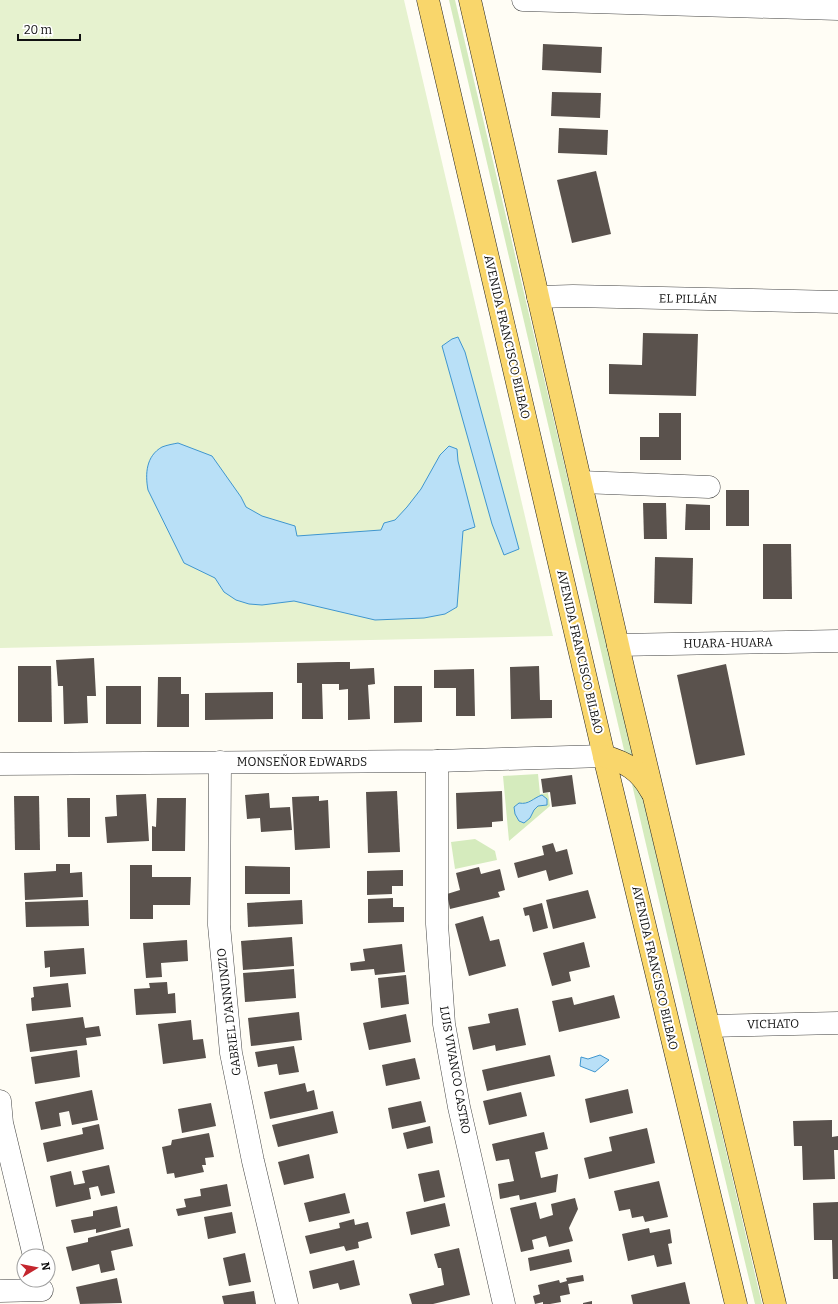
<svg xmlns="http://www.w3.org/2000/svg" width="838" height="1304" font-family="Bitter,serif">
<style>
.green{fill:#d5ebbd}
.pitch{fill:#e6f2cf}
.water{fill:#b9e0f7;stroke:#3f96cf}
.building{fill:#5a524d}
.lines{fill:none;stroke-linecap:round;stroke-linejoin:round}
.minor-casing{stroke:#444;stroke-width:23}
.major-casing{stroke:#222;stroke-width:23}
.minor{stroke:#fff;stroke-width:22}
.major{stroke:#f9d66b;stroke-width:22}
.labels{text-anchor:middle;stroke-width:4;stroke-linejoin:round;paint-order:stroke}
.street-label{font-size:12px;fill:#111;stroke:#fff}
</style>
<rect width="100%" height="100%" fill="#fffdf5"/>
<g class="green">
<path d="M449,0H455L762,1304H755L687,1020Z"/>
<path d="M538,774L540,794L548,793L550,806L509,841L503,776Z"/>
<path d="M475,839L495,851L497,860L455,869L451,842Z"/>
</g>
<path class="pitch" d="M0,0H404L553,636L0,648Z"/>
<g class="water">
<path d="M458,337L465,352L519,549L504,555L492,524L442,346L452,339Z"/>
<path d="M178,443L212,456L241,497L246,507L262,516L295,526L297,536L381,530L384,523L395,520L407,507L421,489L440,455L449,446L457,449L458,461L475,527L463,531L457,607L445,614L424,618L375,620L294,601L262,605L249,604L236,600L224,592L215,578L184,563L148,490C145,474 146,456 162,447C167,445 173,444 178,443Z"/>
<path d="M542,795L547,799V805L538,806L534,810L530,818L524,823L519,821L515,814L514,807L519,803C529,805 533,798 542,795Z"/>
<path d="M600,1055L609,1060L595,1072L580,1066L581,1057L588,1059Z"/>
</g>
<g class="building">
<path d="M543,44L602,47L601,73L542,70Z"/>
<path d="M552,92L601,93L600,118L551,116Z"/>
<path d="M559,128L608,130L607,155L558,153Z"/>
<path d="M596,171L611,234L572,243L557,180Z"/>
<path d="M643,333L698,334L696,396L609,394V364L642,365Z"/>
<path d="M659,413H681V460H640V437H659Z"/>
<rect x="726" y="490" width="23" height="36"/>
<path d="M643,503H666L667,539H644Z"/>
<path d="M686,504L710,505V530H685Z"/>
<path d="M763,544H791L792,599H763Z"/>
<path d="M655,557L693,558L692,604L654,603Z"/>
<path d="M94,658L96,696H87L88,723L64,724L63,686H58L56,660Z"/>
<path d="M338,662H350V669L374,668L375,684L368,685L370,719L348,720V689L339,690V684H322L323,719H302V683H297V663Z"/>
<path d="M726,664L745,755L696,765L677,675Z"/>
<path d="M18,666H51L52,722H18Z"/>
<path d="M539,666L540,700H552V718L511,719L510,667Z"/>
<path d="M474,669L475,716H456V688H434V670Z"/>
<path d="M158,677H181V694H189V727H157Z"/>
<rect x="106" y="686" width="35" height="38"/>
<path d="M394,686H422V722L394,723Z"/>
<path d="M273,692V719L205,720V693Z"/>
<path d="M572,775L576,804L552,807L550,792L543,793L541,779Z"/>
<path d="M397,791L400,852L368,853L366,792Z"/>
<path d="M502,791L503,821L492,822V827L457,829L456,793Z"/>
<path d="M269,793L270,808L290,807L292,830L261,832L260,818L247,819L245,795Z"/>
<path d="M146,794L149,841L107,843L105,817L117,816L116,795Z"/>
<path d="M14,796H39L40,850H15Z"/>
<path d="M319,796V801L328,800L330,848L295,850L292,797Z"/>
<path d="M67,798H90V837H68Z"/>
<path d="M157,798H186L185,851H152V826L156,827Z"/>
<path d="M553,843L556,852L567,849L573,874L549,881L546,870L518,878L514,863L544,855L542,846Z"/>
<path d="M56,864H70V873L82,872L83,897L25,900L24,873L56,871Z"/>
<path d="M130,865H152V877H191L190,905H153V919H130Z"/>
<path d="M245,866L290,867V894H245Z"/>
<path d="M479,867L481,874L500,869L505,890L498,892L500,897L450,909L447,894L460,890L456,873Z"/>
<path d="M403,870V886H392V894L367,895V871Z"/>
<path d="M588,890L596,918L553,929L546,900Z"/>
<path d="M393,898V907H404V922L368,923V899Z"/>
<path d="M88,900L89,926L26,927L25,902Z"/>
<path d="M302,900L303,924L248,927L247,903Z"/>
<path d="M542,903L548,928L533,932L529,915L525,916L523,908Z"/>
<path d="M483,916L490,941L499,939L506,966L469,976L455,924Z"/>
<path d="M292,937L294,966L243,970L241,941Z"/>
<path d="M187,940L188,961L161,963L162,977L146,978L143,943Z"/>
<path d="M584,942L590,967L569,972L571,981L552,986L543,953Z"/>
<path d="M402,944L405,972L375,975L374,969L351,971L350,963L365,961L363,949Z"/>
<path d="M84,948L86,974L50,977V967L45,968L44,951Z"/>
<path d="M294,969L296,998L245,1002L243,973Z"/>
<path d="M406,975L409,1004L381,1008L378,978Z"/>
<path d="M167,982L168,994L175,993L176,1013L136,1015L134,989L150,988L149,983Z"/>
<path d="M68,983L71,1007L32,1011L31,998L34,997L33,987Z"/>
<path d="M614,995L620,1018L559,1032L552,1001L572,997L574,1005Z"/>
<path d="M518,1008L526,1045L496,1051L495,1045L473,1050L468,1027L490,1023L488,1014Z"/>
<path d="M299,1012L302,1040L251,1046L248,1018Z"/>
<path d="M406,1014L411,1042L369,1050L363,1023Z"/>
<path d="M83,1017L85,1028L99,1026L101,1036L86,1038L87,1045L30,1052L26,1024Z"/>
<path d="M191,1020L193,1040L203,1039L206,1058L163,1064L158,1024Z"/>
<path d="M294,1046L299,1072L279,1075L277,1064L258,1067L255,1052Z"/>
<path d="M77,1050L80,1077L35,1084L31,1057Z"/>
<path d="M550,1055L555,1076L487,1091L482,1070Z"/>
<path d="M415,1058L420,1079L386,1086L382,1065Z"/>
<path d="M305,1083L307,1092L314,1090L318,1109L270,1119L264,1092Z"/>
<path d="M628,1089L633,1113L590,1123L585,1099Z"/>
<path d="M92,1090L98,1120L72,1125L69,1111L59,1113L61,1126L41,1130L35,1102Z"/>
<path d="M521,1092L527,1116L489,1125L483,1101Z"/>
<path d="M421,1101L426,1122L392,1129L388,1108Z"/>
<path d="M211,1103L216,1126L182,1133L178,1109Z"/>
<path d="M333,1111L338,1133L278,1147L272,1125Z"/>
<path d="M832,1120V1137L838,1136V1150H834L835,1179L803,1180L802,1146H794L793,1121Z"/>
<path d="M99,1124L104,1149L47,1162L43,1143L83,1134L82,1128Z"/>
<path d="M430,1126L433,1143L407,1149L403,1133Z"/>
<path d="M647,1128L655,1163L589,1179L584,1158L612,1151L609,1137Z"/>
<path d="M544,1132L548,1149L535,1152L541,1178L558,1174L556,1192L520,1200L519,1195L500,1199L498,1184L514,1181L509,1159L496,1161L492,1144Z"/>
<path d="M209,1133L214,1157L205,1158L206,1165H202L204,1172L175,1178L174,1173L167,1174L162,1147L171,1145L172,1140Z"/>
<path d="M309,1154L314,1178L284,1185L278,1162Z"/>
<path d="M109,1165L115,1193L101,1196L98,1186L89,1188L91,1199L56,1207L50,1176L71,1171L74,1185L85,1183L82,1171Z"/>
<path d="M439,1170L445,1197L424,1202L418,1174Z"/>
<path d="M659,1181L668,1217L645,1222L643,1216L632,1218L630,1209L619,1211L614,1191Z"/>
<path d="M227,1184L231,1206L178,1216L176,1209L186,1207L184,1199L201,1196L200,1189Z"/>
<path d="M345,1193L350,1213L309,1222L304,1203Z"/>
<path d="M575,1198L578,1209L569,1228L573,1241L549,1247L546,1236L532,1240L534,1249L521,1252L510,1208L536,1202L540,1219L553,1215L551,1204Z"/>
<path d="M838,1202V1279H833L832,1240H814L813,1203Z"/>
<path d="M445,1203L450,1226L411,1235L406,1212Z"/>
<path d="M117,1206L121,1227L96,1233V1229L74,1233L71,1220L93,1216V1211Z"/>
<path d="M232,1212L236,1233L208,1239L204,1217Z"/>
<path d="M354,1219L355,1225L368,1222L372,1238L358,1242L359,1248L346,1251L344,1246L310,1254L305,1236L340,1228L339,1223Z"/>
<path d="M129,1228L133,1246L111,1251L115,1270L101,1273L99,1264L72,1271L66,1247L88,1242V1238Z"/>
<path d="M649,1228L650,1233L670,1229L672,1243L668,1244L672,1264L657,1267L654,1255L628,1261L622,1234Z"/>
<path d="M459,1248L470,1295L433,1304H412L409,1294L444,1285L441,1268H438L434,1254Z"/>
<path d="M569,1249L572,1262L530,1271L528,1258Z"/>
<path d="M245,1253L251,1282L229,1286L223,1258Z"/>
<path d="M354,1260L360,1285L340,1290L338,1283L313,1289L309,1271Z"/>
<path d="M583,1275L584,1281L568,1284L570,1294L560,1296L561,1302L550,1304H543V1302L535,1304L533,1296L540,1294L538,1285L559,1280L560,1283L567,1281L566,1278Z"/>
<path d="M117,1278L122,1303L80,1304L76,1287Z"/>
<path d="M685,1282L690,1304H633L631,1295Z"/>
<path d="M254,1291L256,1304H224L222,1296Z"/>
<path d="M592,1301V1304H583V1303Z"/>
</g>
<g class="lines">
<defs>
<g id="minor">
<path d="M523,0L838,9"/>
<path d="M538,297L573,296L838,302"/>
<path d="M581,482L709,487"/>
<path d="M618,645L838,641"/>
<path d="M437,761V924L444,1024L459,1107L504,1304"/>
<path d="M220,762L219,925L231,1053L253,1161L287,1304"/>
<path d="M0,764L437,761L604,756"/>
<path d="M709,1026L838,1023"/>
<path d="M0,1101L2,1123L34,1256"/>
<path d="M0,1291L42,1290"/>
</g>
<g id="major">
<path d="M428,0L604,756L736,1304"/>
<path d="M470,0L626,680L775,1304"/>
<path d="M604,756C625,762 640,770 651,791"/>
</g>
</defs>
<use href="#minor" class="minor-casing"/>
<use href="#major" class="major-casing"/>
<use href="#minor" class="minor"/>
<use href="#major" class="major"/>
</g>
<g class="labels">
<g class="street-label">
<text transform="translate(688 299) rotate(1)" y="4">EL PILLÁN</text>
<text transform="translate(507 337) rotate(77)" y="4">AVENIDA FRANCISCO BILBAO</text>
<text transform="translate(728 643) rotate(-1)" y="4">HUARA-HUARA</text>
<text transform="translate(580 652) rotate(77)" y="4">AVENIDA FRANCISCO BILBAO</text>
<text x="302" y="766">MONSEÑOR EDWARDS</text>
<text transform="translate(655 968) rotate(77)" y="4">AVENIDA FRANCISCO BILBAO</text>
<text transform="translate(229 1012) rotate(-97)" y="4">GABRIEL D'ANNUNZIO</text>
<text transform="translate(773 1024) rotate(-1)" y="4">VICHATO</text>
<text transform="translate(455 1070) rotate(80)" y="4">LUIS VIVANCO CASTRO</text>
</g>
</g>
<g transform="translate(36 1268) rotate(80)"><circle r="19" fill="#ffffff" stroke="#a0a0a0"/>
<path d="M0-3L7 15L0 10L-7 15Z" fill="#c4262e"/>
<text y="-6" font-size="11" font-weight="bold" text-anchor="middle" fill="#111111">N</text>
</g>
<path d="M18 34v6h62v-6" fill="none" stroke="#111111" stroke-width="2"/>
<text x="24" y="34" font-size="12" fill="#111111" stroke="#ffffff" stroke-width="3" paint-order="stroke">20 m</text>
</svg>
